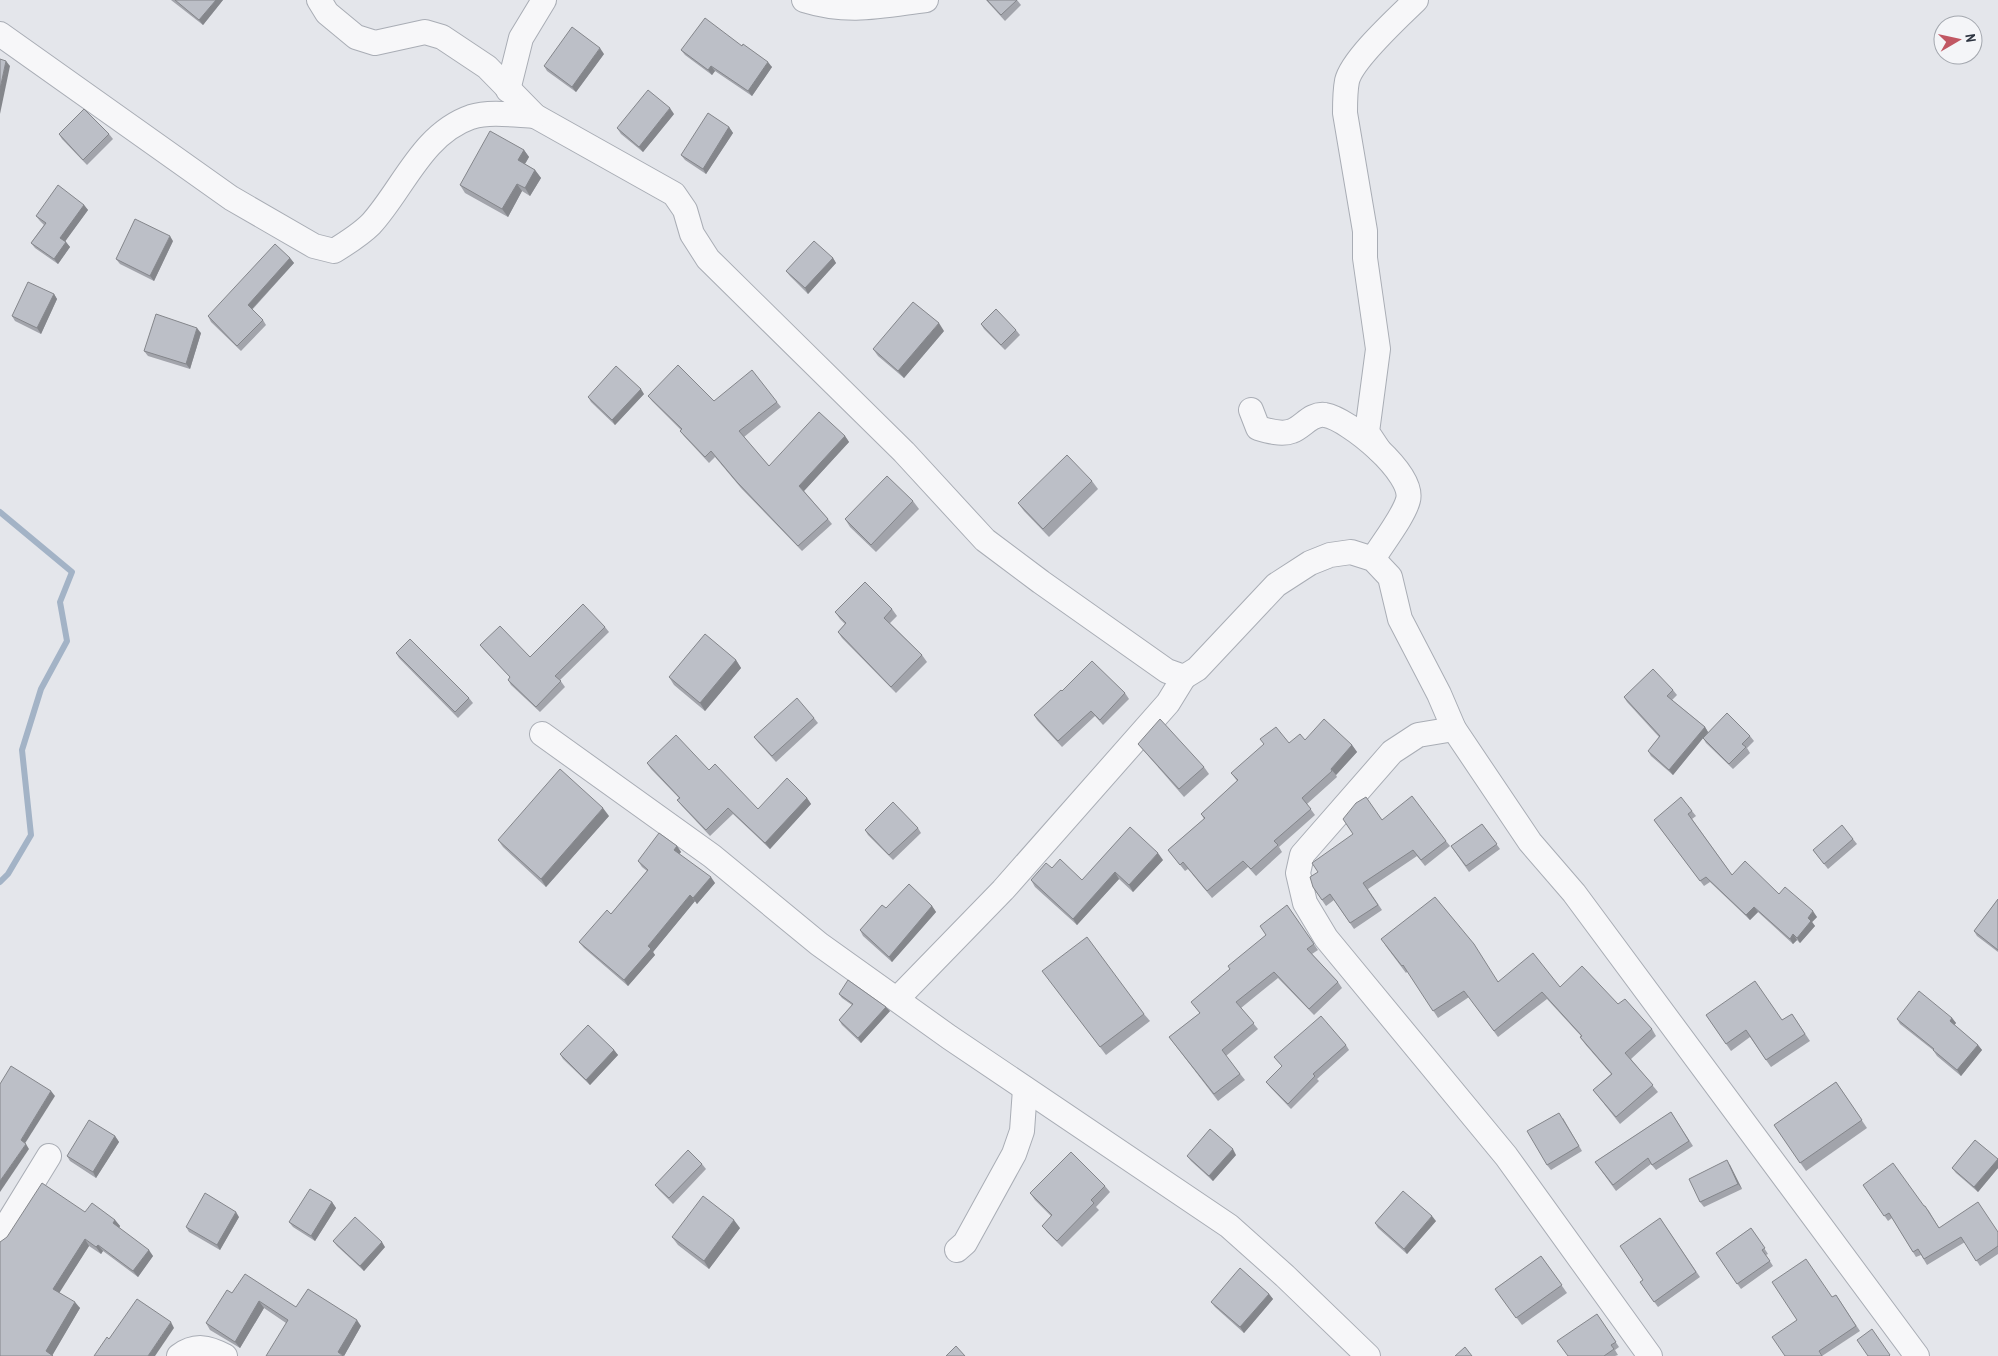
<svg xmlns="http://www.w3.org/2000/svg" width="1998" height="1356" font-family="'Archivo Narrow',sans-serif">
<style>
.lines{fill:none;stroke-linecap:round;stroke-linejoin:round}
.stream{stroke:#a3b3c6;stroke-width:6}
.minor-casing{stroke:#a9adb5;stroke-width:26}
.minor{stroke:#f7f7f9;stroke-width:24}
.wall{fill:#a2a4ab}
.shaded-wall{fill:#84868b}
.building{fill:#bcbfc7;stroke:#84868b}
</style>
<rect width="100%" height="100%" fill="#e4e6eb"/>
<g class="lines">
<path class="stream" d="M0,512L72,572L60,602L67,641L41,689L22,750L31,835L8,874L0,882"/>
<defs>
<g id="minor">
<path d="M319,0L327,13L356,37L375,43L425,32L442,37L487,67L535,116L674,194L685,210L692,234L708,259L904,452L985,540L1041,582L1167,671L1184,677L1197,669L1276,585L1310,563L1330,555L1351,552L1373,559L1390,577L1400,619L1439,694L1454,729L1530,842L1574,893L1917,1356"/>
<path d="M804,0C849,14 880,6 926,0"/>
<path d="M0,34L231,198L314,246L334,251C347,243 360,235 371,224C403,189 422,134 471,117C490,111 515,115 535,116"/>
<path d="M508,90L521,38L544,0"/>
<path d="M1251,410L1258,428C1268,431 1282,435 1292,431C1303,427 1311,413 1325,415C1349,419 1415,474 1408,500C1404,516 1382,544 1373,559"/>
<path d="M1379,450L1367,432L1378,349L1365,258V231L1345,113C1345,102 1345,91 1347,81C1352,59 1399,17 1416,0"/>
<path d="M1454,729L1418,735L1392,752L1302,855L1298,873L1305,903L1326,938L1506,1156L1650,1356"/>
<path d="M542,734L712,856L819,944L949,1037L1229,1226L1285,1276L1368,1356"/>
<path d="M897,999L1003,890L1168,703L1184,677"/>
<path d="M0,1236L49,1156"/>
<path d="M957,1250L965,1243L1014,1154L1022,1131L1025,1089"/>
<path d="M179,1356C195,1344 208,1347 225,1356"/>
</g>
</defs>
<use href="#minor" class="minor-casing"/>
<use href="#minor" class="minor"/>
</g>
<g class="wall">
<path d="M171,0H223L203,25Z"/>
<path d="M986,0H1017L1021,5L1005,21Z"/>
<path d="M742,46L772,67L752,96L715,71L712,75L685,55L681,50Z"/>
<path d="M604,54L576,92L547,71L544,66Z"/>
<path d="M674,114L643,152L621,134L617,128Z"/>
<path d="M729,127L733,133L706,174L685,160L681,155Z"/>
<path d="M59,134H109L113,139L87,165L62,139Z"/>
<path d="M524,150L529,157L525,164L535,170L541,178L530,196L522,191L508,217L465,193L460,185Z"/>
<path d="M84,205L88,210L65,241L70,247L58,264L35,248L31,243L44,225L40,221L36,216Z"/>
<path d="M173,241L154,281L120,264L116,259Z"/>
<path d="M290,258L294,263L252,310L263,320L266,325L241,351L211,322L208,316Z"/>
<path d="M833,258L836,263L808,294L790,276L786,271Z"/>
<path d="M54,294L57,299L41,334L15,321L12,316Z"/>
<path d="M981,324L1016,330L1020,335L1005,350L984,329Z"/>
<path d="M944,331L904,378L878,356L873,349Z"/>
<path d="M201,333L190,369L148,356L144,351Z"/>
<path d="M644,394L615,425L591,402L588,397Z"/>
<path d="M648,396L714,401L777,402L781,407L744,437L769,466L845,436L849,442L804,491L828,519L832,524L802,551L741,488L715,457L709,463L684,436L680,431L681,430L652,401Z"/>
<path d="M1092,481L1098,489L1049,537L1024,511L1018,503Z"/>
<path d="M913,501L919,509L876,552L850,527L845,519Z"/>
<path d="M892,609L897,616L890,623L922,655L927,662L896,693L842,638L838,632L845,624L840,619L835,612Z"/>
<path d="M605,627L609,632L560,680L565,687L540,712L511,685L508,680L510,677L484,650L480,645L530,657Z"/>
<path d="M396,653L469,698L473,703L458,718L399,658Z"/>
<path d="M736,660L741,668L705,711L674,685L669,677Z"/>
<path d="M1673,690L1677,695L1672,700L1705,727L1708,732L1750,736L1754,741L1747,748L1750,753L1733,769L1706,743L1703,738L1673,775L1651,756L1648,751L1659,737L1627,702L1624,697Z"/>
<path d="M1062,691L1125,693L1129,699L1103,725L1095,716L1062,747L1037,720L1034,715Z"/>
<path d="M814,718L818,723L776,762L758,742L754,737Z"/>
<path d="M1305,740L1352,745L1357,752L1336,775L1337,777L1307,804L1315,815L1279,847L1282,852L1256,876L1248,867L1212,898L1188,869L1185,871L1168,850L1204,819L1201,814L1237,781L1231,773L1289,743Z"/>
<path d="M1138,744L1204,767L1209,774L1184,797L1144,751Z"/>
<path d="M647,763L709,770L758,809L807,798L811,804L770,849L733,814L710,836L682,806L677,800L679,798L651,769Z"/>
<path d="M1692,811L1696,816L1692,819L1732,875L1779,894L1817,917L1812,922L1815,926L1800,943L1797,940L1793,944L1758,912L1750,920L1710,882L1704,886L1654,820Z"/>
<path d="M609,816L546,887L503,847L498,840Z"/>
<path d="M1382,820L1446,841L1450,846L1425,866L1417,856L1368,889L1382,910L1354,929L1334,900L1326,906L1313,887L1318,872Z"/>
<path d="M1482,824L1500,849L1469,872L1451,846Z"/>
<path d="M918,828L921,833L893,860L868,835L865,830Z"/>
<path d="M1853,839L1857,844L1828,869L1813,850Z"/>
<path d="M677,846L681,852L679,854L715,883L697,904L695,901L653,952L655,955L628,986L584,948L579,942L611,914L647,871L642,867L638,861Z"/>
<path d="M1163,860L1133,892L1119,879L1077,925L1035,887L1031,880L1052,868L1082,880Z"/>
<path d="M1998,899V952L1977,936L1974,931Z"/>
<path d="M1287,905L1318,950L1312,954L1338,982L1342,988L1314,1015L1278,978L1241,1008L1258,1029L1226,1056L1245,1080L1218,1101L1169,1037L1200,1013L1191,1002L1230,970L1266,935Z"/>
<path d="M932,906L936,912L892,962L863,936L860,930L886,908Z"/>
<path d="M1385,945L1498,981L1560,987L1618,1004L1652,1029L1656,1036L1631,1059L1658,1092L1620,1124L1593,1090L1611,1074L1585,1044L1580,1037L1581,1036L1547,999L1498,1037L1469,997L1438,1018L1408,971L1406,973Z"/>
<path d="M1048,978L1144,1014L1150,1021L1106,1055Z"/>
<path d="M839,994L890,1011L861,1043L842,1025L839,1020L852,1005L842,998Z"/>
<path d="M1792,1014L1810,1041L1771,1067L1750,1037L1731,1051L1706,1015L1782,1020Z"/>
<path d="M1952,1018L1956,1023L1954,1025L1978,1045L1982,1050L1961,1076L1937,1056L1933,1050L1900,1024L1897,1019Z"/>
<path d="M1346,1045L1349,1050L1317,1079L1319,1081L1291,1109L1270,1087L1266,1082L1282,1066L1274,1057Z"/>
<path d="M614,1050L618,1055L590,1085L563,1059L560,1054Z"/>
<path d="M1836,1082L1867,1128L1806,1171L1774,1125Z"/>
<path d="M1671,1112L1693,1146L1656,1170L1651,1164L1616,1191L1595,1162Z"/>
<path d="M1563,1118L1582,1151L1551,1170L1547,1165Z"/>
<path d="M115,1136L119,1142L96,1178L70,1161L67,1156Z"/>
<path d="M1975,1140L1998,1160V1168L1978,1192L1956,1173L1952,1168Z"/>
<path d="M1236,1155L1213,1181L1191,1161L1187,1156Z"/>
<path d="M702,1164L706,1169L673,1204L659,1190L655,1185Z"/>
<path d="M1730,1165L1742,1189L1704,1207L1700,1202Z"/>
<path d="M1863,1185L1924,1206L1929,1211L1939,1228L1998,1231V1254L1980,1266L1965,1242L1927,1265L1921,1255L1916,1257L1892,1218L1888,1221Z"/>
<path d="M1105,1186L1110,1192L1096,1207L1099,1210L1062,1247L1047,1232L1042,1226L1051,1216L1035,1200L1030,1193Z"/>
<path d="M332,1202L336,1208L315,1241L293,1227L289,1222Z"/>
<path d="M85,1212L115,1220L120,1226L119,1228L153,1256L138,1277L103,1251L101,1254L89,1246L59,1292L80,1308L52,1355L0,1356Z"/>
<path d="M239,1217L220,1250L189,1232L186,1227Z"/>
<path d="M1660,1218L1700,1277L1658,1307L1640,1282L1643,1280Z"/>
<path d="M1436,1221L1407,1254L1378,1228L1375,1223Z"/>
<path d="M740,1228L709,1269L678,1245L672,1237Z"/>
<path d="M1751,1228L1768,1254L1766,1255L1773,1266L1741,1289L1716,1253Z"/>
<path d="M333,1241L385,1247L364,1271L337,1246Z"/>
<path d="M1541,1256L1567,1293L1522,1325L1495,1289Z"/>
<path d="M232,1293L296,1307L361,1326L344,1356L286,1323L264,1308L240,1348L210,1330L206,1323Z"/>
<path d="M1269,1294L1273,1299L1244,1333L1215,1307L1211,1302Z"/>
<path d="M1836,1295L1860,1331L1822,1356L1797,1320Z"/>
<path d="M1597,1314L1619,1347L1615,1350L1618,1355L1615,1356H1568Z"/>
</g>
<g class="shaded-wall">
<path d="M216,0H223L203,25L199,20Z"/>
<path d="M600,48L604,54L576,92L572,87Z"/>
<path d="M6,61L10,66L0,114V89Z"/>
<path d="M768,62L772,67L752,96L748,91Z"/>
<path d="M711,66L715,71L712,75L708,70Z"/>
<path d="M670,108L674,114L643,152L639,147Z"/>
<path d="M729,127L733,133L706,174L703,169Z"/>
<path d="M524,150L529,157L523,167L518,160Z"/>
<path d="M535,170L541,178L530,196L525,188Z"/>
<path d="M517,184L522,191L508,217L502,209Z"/>
<path d="M84,205L88,210L64,243L60,238Z"/>
<path d="M170,236L173,241L154,281L150,276Z"/>
<path d="M66,242L70,247L58,264L54,259Z"/>
<path d="M290,258L294,263L251,310L248,305Z"/>
<path d="M833,258L836,263L808,294L805,288Z"/>
<path d="M54,294L57,299L41,334L37,328Z"/>
<path d="M939,323L944,331L904,378L898,371Z"/>
<path d="M197,328L201,333L190,369L186,364Z"/>
<path d="M641,389L644,394L615,425L612,420Z"/>
<path d="M845,436L849,442L803,492L799,486Z"/>
<path d="M736,660L741,668L705,711L700,703Z"/>
<path d="M1705,727L1708,732L1673,775L1669,770Z"/>
<path d="M1352,745L1357,752L1336,775L1331,769Z"/>
<path d="M807,798L811,804L770,849L765,843Z"/>
<path d="M603,808L609,816L546,887L541,879Z"/>
<path d="M677,846L681,852L678,856L674,850Z"/>
<path d="M1158,853L1163,860L1133,892L1129,885Z"/>
<path d="M1115,872L1119,879L1077,925L1073,919Z"/>
<path d="M711,877L715,883L697,904L693,898Z"/>
<path d="M690,895L695,901L653,952L655,955L628,986L624,980L648,946Z"/>
<path d="M932,906L936,912L892,962L889,957Z"/>
<path d="M1754,907L1758,912L1750,920L1746,915Z"/>
<path d="M1813,911L1817,917L1812,922L1815,926L1800,943L1797,938L1808,918Z"/>
<path d="M1793,934L1797,940L1793,944L1790,939Z"/>
<path d="M886,1007L890,1011L861,1043L858,1038Z"/>
<path d="M1952,1018L1956,1023L1953,1027L1950,1021Z"/>
<path d="M1978,1045L1982,1050L1961,1076L1957,1070Z"/>
<path d="M614,1050L618,1055L590,1085L586,1080Z"/>
<path d="M51,1091L55,1096L24,1145L21,1140Z"/>
<path d="M115,1136L119,1142L96,1178L93,1172Z"/>
<path d="M26,1144L29,1149L0,1192V1181Z"/>
<path d="M1233,1149L1236,1155L1213,1181L1209,1176Z"/>
<path d="M1998,1159V1168L1978,1192L1974,1187Z"/>
<path d="M1727,1160L1730,1165L1742,1189L1738,1184Z"/>
<path d="M332,1202L336,1208L315,1241L311,1236Z"/>
<path d="M236,1212L239,1217L220,1250L217,1245Z"/>
<path d="M1432,1216L1436,1221L1407,1254L1404,1249Z"/>
<path d="M115,1220L120,1226L118,1230L113,1223Z"/>
<path d="M734,1220L740,1228L709,1269L704,1261Z"/>
<path d="M85,1239L89,1246L58,1295L53,1289Z"/>
<path d="M382,1242L385,1247L364,1271L360,1266Z"/>
<path d="M98,1245L103,1251L101,1254L96,1247Z"/>
<path d="M149,1250L153,1256L138,1277L133,1271Z"/>
<path d="M1269,1294L1273,1299L1244,1333L1240,1327Z"/>
<path d="M259,1301L264,1308L240,1348L235,1342Z"/>
<path d="M75,1302L80,1308L52,1356L46,1351Z"/>
<path d="M357,1320L361,1326L344,1356L338,1352Z"/>
<path d="M171,1322L174,1328L155,1356H148Z"/>
</g>
<g class="building">
<path d="M175,0H216L199,20Z"/>
<path d="M987,0H1017L1001,15Z"/>
<path d="M705,18L742,46L743,44L768,62L748,91L711,66L708,70L681,50Z"/>
<path d="M572,27L600,48L572,87L544,66Z"/>
<path d="M0,59L6,61L0,89Z"/>
<path d="M648,90L670,108L639,147L617,128Z"/>
<path d="M84,109L109,134L83,160L59,134Z"/>
<path d="M708,113L729,127L703,169L681,155Z"/>
<path d="M490,131L524,150L518,160L535,170L525,188L517,184L502,209L460,185Z"/>
<path d="M58,185L84,205L60,238L66,242L54,259L31,243L46,223L36,216Z"/>
<path d="M135,219L170,236L150,276L116,259Z"/>
<path d="M814,241L833,258L805,288L786,271Z"/>
<path d="M275,244L290,258L248,305L263,320L237,346L208,316Z"/>
<path d="M28,282L54,294L37,328L12,316Z"/>
<path d="M913,302L939,323L898,371L873,349Z"/>
<path d="M996,309L1016,330L1001,345L981,324Z"/>
<path d="M156,314L197,328L186,364L144,351Z"/>
<path d="M678,365L714,401L752,370L777,402L739,431L769,466L819,412L845,436L799,486L828,519L798,546L737,482L711,451L705,457L680,431L682,429L648,396Z"/>
<path d="M616,366L641,389L612,420L588,397Z"/>
<path d="M1067,455L1092,481L1043,529L1018,503Z"/>
<path d="M887,476L913,501L871,545L845,519Z"/>
<path d="M865,582L892,609L884,618L922,655L891,687L838,632L846,623L835,612Z"/>
<path d="M583,604L605,627L555,676L561,681L536,707L508,680L510,677L480,645L500,626L530,657Z"/>
<path d="M705,634L736,660L700,703L669,677Z"/>
<path d="M410,639L469,698L455,712L396,653Z"/>
<path d="M1092,661L1125,693L1100,720L1091,711L1058,741L1034,715L1061,690L1062,691Z"/>
<path d="M1653,669L1673,690L1667,696L1705,727L1669,770L1648,751L1660,736L1624,697Z"/>
<path d="M797,698L814,718L772,756L754,737Z"/>
<path d="M1727,713L1750,736L1742,744L1746,747L1729,764L1703,738Z"/>
<path d="M1160,719L1204,767L1179,789L1138,744Z"/>
<path d="M1324,719L1352,745L1331,769L1332,771L1302,798L1311,809L1274,841L1278,845L1251,869L1243,861L1207,891L1183,862L1180,865L1168,850L1205,818L1201,814L1238,780L1231,773L1264,744L1260,739L1276,727L1289,743L1300,734L1305,740Z"/>
<path d="M676,735L709,770L715,764L758,809L787,778L807,798L765,843L728,808L706,830L677,800L680,798L647,763Z"/>
<path d="M560,769L603,808L541,879L498,840Z"/>
<path d="M1412,796L1446,841L1421,860L1413,850L1363,883L1378,905L1350,923L1330,894L1322,900L1313,887L1310,877L1318,872L1312,863L1353,834L1343,819L1356,803L1366,797L1382,820Z"/>
<path d="M1681,797L1692,811L1688,814L1732,875L1745,861L1779,894L1785,887L1813,911L1808,918L1811,921L1797,938L1793,934L1790,939L1754,907L1746,915L1706,877L1700,881L1654,820Z"/>
<path d="M893,802L918,828L889,855L865,830Z"/>
<path d="M1482,824L1497,844L1466,866L1451,846Z"/>
<path d="M1842,825L1853,839L1824,864L1813,850Z"/>
<path d="M1130,827L1158,853L1129,885L1115,872L1073,919L1031,880L1046,863L1052,868L1060,859L1082,880Z"/>
<path d="M659,833L677,846L674,850L711,877L693,898L690,895L648,946L651,949L624,980L579,942L607,910L611,914L648,870L638,861Z"/>
<path d="M909,884L932,906L889,957L860,930L882,905L886,908Z"/>
<path d="M1435,897L1474,944L1498,982L1533,953L1560,987L1582,966L1618,1004L1625,999L1652,1029L1625,1053L1653,1085L1616,1117L1593,1090L1612,1074L1580,1037L1582,1036L1542,992L1494,1031L1464,991L1433,1011L1403,965L1402,966L1381,939Z"/>
<path d="M1998,899V950L1974,931Z"/>
<path d="M1287,905L1314,944L1307,949L1338,982L1309,1009L1274,972L1236,1002L1254,1023L1222,1050L1240,1074L1214,1094L1169,1037L1200,1013L1191,1002L1230,969L1228,966L1266,935L1260,926Z"/>
<path d="M1087,937L1144,1014L1100,1047L1042,971Z"/>
<path d="M848,980L886,1007L858,1038L839,1020L853,1004L839,994Z"/>
<path d="M1755,981L1782,1020L1792,1014L1805,1034L1766,1060L1746,1030L1726,1044L1706,1015Z"/>
<path d="M1919,991L1952,1018L1950,1021L1978,1045L1957,1070L1933,1050L1934,1049L1897,1019Z"/>
<path d="M1321,1016L1346,1045L1313,1074L1315,1076L1288,1104L1266,1082L1282,1066L1274,1057Z"/>
<path d="M588,1025L614,1050L586,1080L560,1054Z"/>
<path d="M11,1066L51,1091L21,1140L26,1144L0,1181V1084Z"/>
<path d="M1836,1082L1862,1120L1800,1163L1774,1125Z"/>
<path d="M1671,1112L1689,1141L1652,1165L1648,1158L1613,1185L1595,1162Z"/>
<path d="M1559,1113L1579,1146L1547,1165L1527,1131Z"/>
<path d="M89,1120L115,1136L93,1172L67,1156Z"/>
<path d="M1210,1129L1233,1149L1209,1176L1187,1156Z"/>
<path d="M1975,1140L1998,1159L1974,1187L1952,1168Z"/>
<path d="M688,1150L702,1164L669,1198L655,1185Z"/>
<path d="M1071,1152L1105,1186L1091,1200L1094,1203L1057,1241L1042,1226L1052,1215L1030,1193Z"/>
<path d="M1727,1160L1738,1184L1700,1202L1689,1179Z"/>
<path d="M1893,1163L1924,1206H1925L1939,1228L1978,1202L1998,1232V1246L1976,1261L1961,1237L1924,1259L1918,1249L1913,1252L1889,1213L1884,1216L1863,1185Z"/>
<path d="M42,1183L85,1212L92,1203L115,1220L113,1223L149,1250L133,1271L98,1245L96,1247L85,1239L53,1289L75,1302L46,1351L53,1356H0V1242L7,1237Z"/>
<path d="M310,1189L332,1202L311,1236L289,1222Z"/>
<path d="M1403,1191L1432,1216L1404,1249L1375,1223Z"/>
<path d="M205,1193L236,1212L217,1245L186,1227Z"/>
<path d="M703,1196L734,1220L704,1261L672,1237Z"/>
<path d="M355,1217L382,1242L360,1266L333,1241Z"/>
<path d="M1660,1218L1696,1272L1654,1302L1640,1282L1643,1280L1620,1246Z"/>
<path d="M1751,1228L1765,1248L1762,1250L1770,1261L1737,1284L1716,1253Z"/>
<path d="M1541,1256L1562,1285L1516,1318L1495,1289Z"/>
<path d="M1806,1259L1832,1297L1836,1295L1856,1326L1819,1351L1822,1356H1785L1772,1337L1797,1320L1772,1282Z"/>
<path d="M1240,1268L1269,1294L1240,1327L1211,1302Z"/>
<path d="M245,1274L296,1307L308,1289L357,1320L338,1352L343,1356H266L288,1320L259,1301L235,1342L206,1323L227,1290L232,1293Z"/>
<path d="M137,1299L171,1322L148,1356H94L107,1337L109,1339Z"/>
<path d="M1597,1314L1616,1342L1611,1345L1614,1349L1604,1356H1568L1557,1341Z"/>
<path d="M1872,1329L1890,1355L1889,1356H1868L1857,1340Z"/>
<path d="M956,1346L965,1356H946Z"/>
<path d="M1465,1347L1472,1356H1455Z"/>
</g>
<g transform="translate(1958 40) rotate(81)"><circle r="24" fill="#f4f5f8" stroke="#a4a8af"/>
<path d="M0-4L9 19L0 12L-9 19Z" fill="#c15763"/>
<text y="-8" font-size="14" font-weight="bold" text-anchor="middle" fill="#2d3441">N</text>
</g>
</svg>
